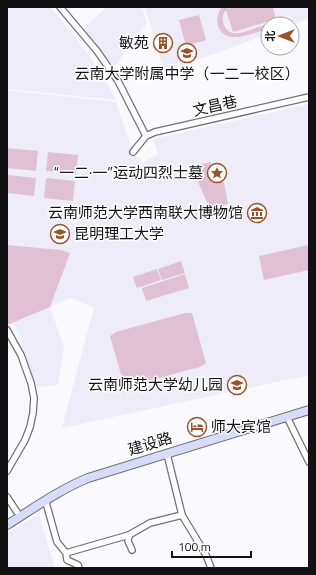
<svg xmlns="http://www.w3.org/2000/svg" width="316" height="575" font-family="'Titillium Web','Noto Sans SC',sans-serif">
<style>
.built{fill:#efecf9}
.green{fill:#e0c1d4}
.lines{fill:none;stroke-linecap:round;stroke-linejoin:round}
.street-casing{stroke:#717075;stroke-width:8}
.secondary-casing{stroke:#717075;stroke-width:10}
.street{stroke:#fff;stroke-width:5.5}
.secondary{stroke:#d7dcfb;stroke-width:8}
.labels{text-anchor:middle;stroke-width:3;stroke-linejoin:round;paint-order:stroke}
.poi-label{font-size:15px;fill:#121214;stroke:#fff;text-anchor:end}
.street-label{font-size:15px;fill:#121214;stroke:#fff}
</style>
<rect width="100%" height="100%" fill="#faf9fe"/>
<g class="built">
<path d="M7,7H50L73,34L102,74L116,100L7,89Z"/>
<path d="M107,7H142L147,24L132,41L115,67L83,29Z"/>
<path d="M145,7H309V19L292,25V24H268V34L164,72Z"/>
<path d="M7,90L116,102L133,152L143,162L158,155L153,139L309,104V375L62,428L94,307L70,298L50,307L64,347L58,385L36,387L14,323L7,325Z"/>
<path d="M39,514L55,568H7V533Z"/>
</g>
<g class="green">
<path d="M222,7H228L227,9L234,7H273L276,19L233,32L226,10C222,14 222,20 224,25C226,30 231,34 237,33C244,33 260,26 268,24V29C253,33 224,47 218,25C216,19 218,12 222,7Z"/>
<path d="M199,15L206,40L186,46L179,20Z"/>
<path d="M7,148L38,151L36,171L7,168Z"/>
<path d="M48,152L78,155L76,174L46,171Z"/>
<path d="M211,162L214,180L223,178L228,204L210,209L191,166Z"/>
<path d="M7,175L36,178L34,196L7,193Z"/>
<path d="M46,178L75,181L73,201L44,198Z"/>
<path d="M7,245L61,250L70,253L50,307L7,325Z"/>
<path d="M309,245V270L264,280L259,256Z"/>
<path d="M181,261L185,273L162,280L158,269Z"/>
<path d="M157,269L161,280L137,288L133,277Z"/>
<path d="M185,274L189,288L146,301L142,288Z"/>
<path d="M185,313H192L206,363L200,367L133,385H124L110,336L116,332Z"/>
</g>
<g class="lines">
<defs>
<g id="street">
<path d="M60,7L97,51L118,81L146,136"/>
<path d="M133,152L146,136L155,132L309,97"/>
<path d="M7,330L21,355L31,383L34,398L33,413L30,427L25,440L7,471"/>
<path d="M287,417L309,462"/>
<path d="M167,454L182,515L206,555L211,568"/>
<path d="M7,497L17,512"/>
<path d="M45,501L47,506L57,542L66,553L67,560L78,565L79,568"/>
<path d="M132,550L128,541L129,535L150,523L182,515"/>
<path d="M66,553L129,535"/>
</g>
<path id="secondary" d="M7,525C34,508 59,490 88,478L309,410"/>
</defs>
<use href="#street" class="street-casing"/>
<use href="#secondary" class="secondary-casing"/>
<use href="#street" class="street"/>
<use href="#secondary" class="secondary"/>
</g>
<defs>
<symbol id="building-ring" viewBox="-11 -11 22 22"><circle r="9.5" fill="#fff" stroke="#9a542b" stroke-width="1.5"/><path d="M-4-6H4V6H1V3H-1V6H-4ZM-2.5-4.3h1.7v1.8h-1.7ZM.8-4.3h1.7v1.8H.8ZM-2.5-1h1.7V.8h-1.7ZM.8-1h1.7V.8H.8Z" fill="#9a542b"/></symbol>
<symbol id="school-ring" viewBox="-11 -11 22 22"><circle r="9.5" fill="#fff" stroke="#9a542b" stroke-width="1.5"/><path d="M0-5L7-2L0 1L-7-2ZM-4 1L0 2.5L4 1V4Q0 6-4 4Z" fill="#9a542b"/></symbol>
<symbol id="sight-ring" viewBox="-11 -11 22 22"><circle r="9.5" fill="#fff" stroke="#9a542b" stroke-width="1.5"/><path d="M0-6L1.8-2.2L6-1.7L2.9 1.2L3.7 5.4L0 3.3L-3.7 5.4L-2.9 1.2L-6-1.7L-1.8-2.2Z" fill="#9a542b"/></symbol>
<symbol id="museum-ring" viewBox="-11 -11 22 22"><circle r="9.5" fill="#fff" stroke="#9a542b" stroke-width="1.5"/><path d="M0-6L6-3V-2H-6V-3ZM-5-1h2V3h-2ZM-1-1h2V3h-2ZM3-1h2V3H3ZM-6 4H6V6H-6Z" fill="#9a542b"/></symbol>
<symbol id="university-ring" viewBox="-11 -11 22 22"><circle r="9.5" fill="#fff" stroke="#9a542b" stroke-width="1.5"/><path d="M0-5L7-2L0 1L-7-2ZM-4 1L0 2.5L4 1V4Q0 6-4 4Z" fill="#9a542b"/></symbol>
<symbol id="hotel-ring" viewBox="-11 -11 22 22"><circle r="9.5" fill="#fff" stroke="#9a542b" stroke-width="1.5"/><path d="M-6-4.5h1.5V1H6V5H4.5V3h-9V5H-6ZM-4 0a1.8 1.8 0 1 1 3.6 0ZM.5 0V-2.5h3Q6-2.5 6 0Z" fill="#9a542b"/></symbol>
</defs>
<g fill-rule="evenodd">
<use href="#building-ring" x="152" y="32" width="22" height="22"/>
<use href="#school-ring" x="176" y="42" width="22" height="22"/>
<use href="#sight-ring" x="206" y="162" width="22" height="22"/>
<use href="#museum-ring" x="246" y="202" width="22" height="22"/>
<use href="#university-ring" x="49" y="223" width="22" height="22"/>
<use href="#school-ring" x="226" y="374" width="22" height="22"/>
<use href="#hotel-ring" x="186" y="416" width="22" height="22"/>
</g>
<g class="labels">
<g class="poi-label">
<text x="149" y="48">敏苑</text>
<text x="187" y="79" text-anchor="middle">云南大学附属中学（一二一校区）</text>
<text x="203" y="178">“一二·一”运动四烈士墓</text>
<text x="243" y="218">云南师范大学西南联大博物馆</text>
<text x="74" y="239" text-anchor="start">昆明理工大学</text>
<text x="223" y="390">云南师范大学幼儿园</text>
<text x="211" y="432" text-anchor="start">师大宾馆</text>
</g>
<g class="street-label">
<text transform="translate(215 106) rotate(-13)" y="5">文昌巷</text>
<text transform="translate(150 444) rotate(-17)" y="5">建设路</text>
</g>
</g>
<rect width="316" height="575" fill="none" stroke="#121214" stroke-width="16"/>
<g transform="translate(280 36) rotate(270)"><circle r="19" fill="#ffffff" stroke="#a0a0a1"/>
<path d="M0-3L7 15L0 10L-7 15Z" fill="#9a542b"/>
<text y="-6" font-size="11" font-weight="bold" text-anchor="middle" fill="#121214">北</text>
</g>
<path d="M172 551v6h79v-6" fill="none" stroke="#121214" stroke-width="2"/>
<text x="178" y="551" font-size="12" fill="#121214" stroke="#ffffff" stroke-width="3" paint-order="stroke">100 m</text>
</svg>
